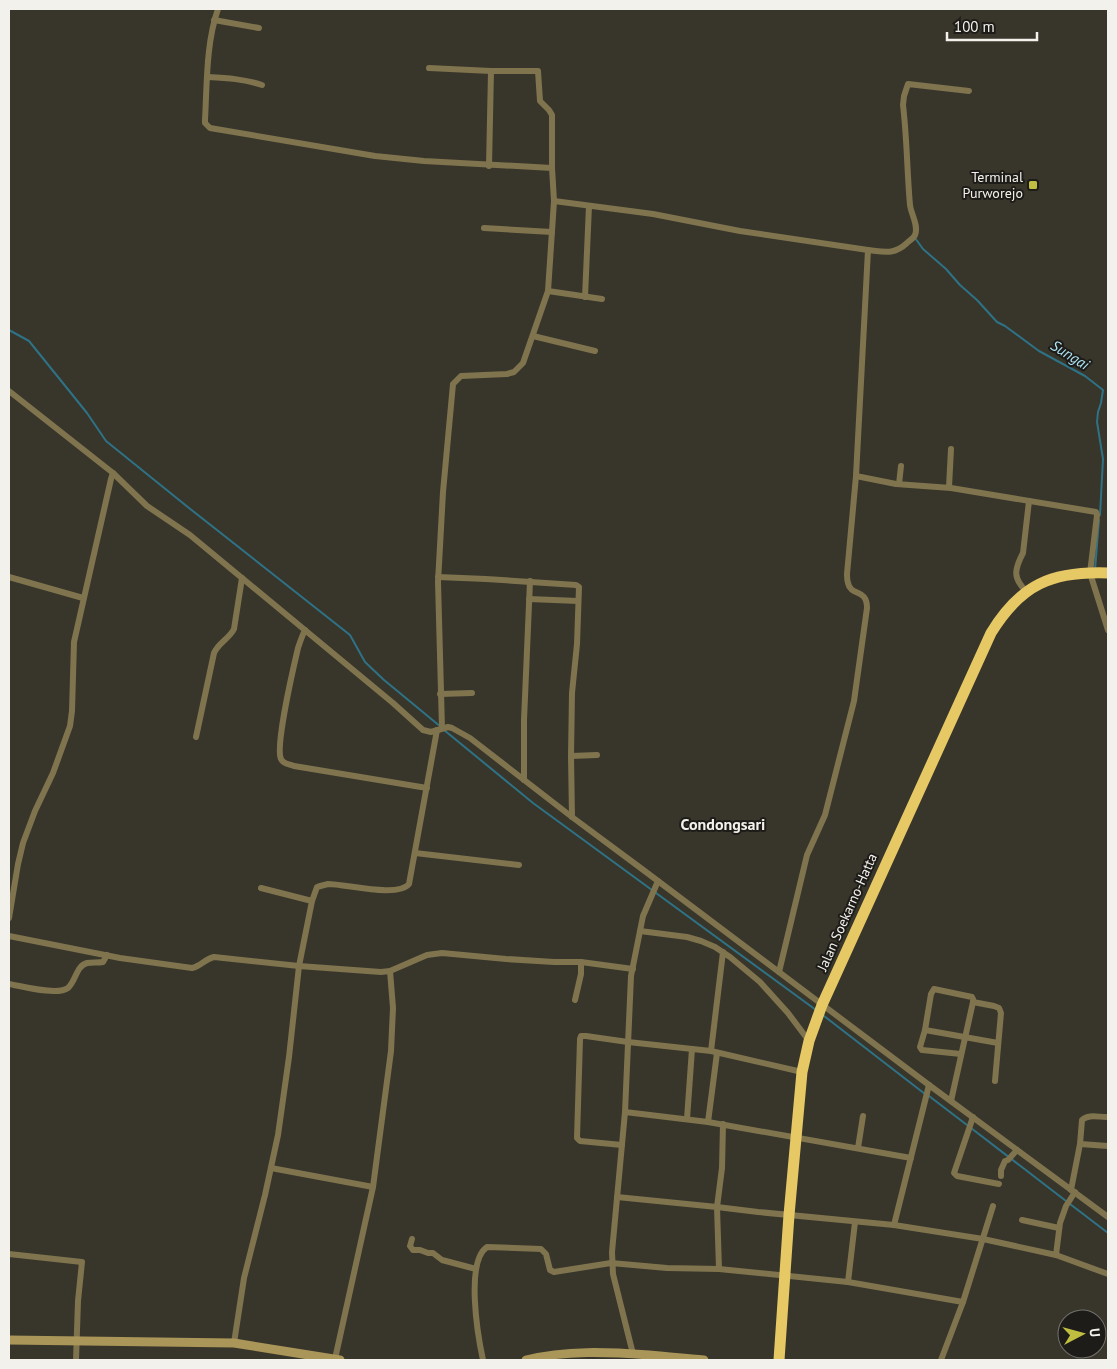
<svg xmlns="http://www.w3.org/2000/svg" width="1117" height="1369" font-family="'PT Sans',sans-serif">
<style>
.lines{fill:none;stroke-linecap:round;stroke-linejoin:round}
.stream{stroke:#2e7286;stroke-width:2}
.street{stroke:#7f744e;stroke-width:6}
.secondary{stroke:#a99658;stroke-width:9}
.highway{stroke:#e6c965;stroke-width:11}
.poi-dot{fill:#bfbe41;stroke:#1e1c18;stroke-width:2}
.labels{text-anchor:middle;stroke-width:4;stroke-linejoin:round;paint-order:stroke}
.poi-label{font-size:14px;fill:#f3f1eb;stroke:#1e1c18;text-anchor:end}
.street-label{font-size:14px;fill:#f3f1eb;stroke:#1e1c18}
.water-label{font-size:15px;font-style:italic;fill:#ade5f7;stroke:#1e1c18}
.quarter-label{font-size:16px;font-weight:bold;fill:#f3f1eb;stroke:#1e1c18}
</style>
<rect width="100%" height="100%" fill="#38352b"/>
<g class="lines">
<g class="stream">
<path d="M915,238L923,249L946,269L960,285L977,300L997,322L1005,326L1039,351L1085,376L1103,390L1101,403L1098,412L1097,422L1103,459L1100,515"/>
<path d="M9,330L29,341L87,413L106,441L189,508L350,635L365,662L384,680L441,727"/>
<path d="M1095,570L1099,520"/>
<path d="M444,730L533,803L816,1010"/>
<path d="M824,1016L925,1094"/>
<path d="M929,1096L967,1125"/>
<path d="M971,1128L1066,1201"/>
<path d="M1070,1204L1108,1233"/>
</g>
<g class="street">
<path d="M218,9C206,43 207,84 205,120V123L210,128L375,156L424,161L552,168L554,201L548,291L523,363L514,372L507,374L461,376L453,384L443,492L438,582L442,728"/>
<path d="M214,20L259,28"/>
<path d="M429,68L491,71H538L540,101L549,110L552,115V168"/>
<path d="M208,77C227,78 244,79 262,85"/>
<path d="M489,166L491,71"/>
<path d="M554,201L653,214L740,231L868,250C885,252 894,255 907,243C910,240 914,238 915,235C919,226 911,214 910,205C907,172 907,138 903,105L904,96L908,84L969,91"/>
<path d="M484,228L552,232"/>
<path d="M548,291L602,299"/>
<path d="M585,297L589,206"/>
<path d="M533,336L595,351"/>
<path d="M9,391L113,473L147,506L190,535L393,703L423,730L431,732L448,727L452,728L470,738L572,817L642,869L929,1085L1108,1217"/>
<path d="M856,476L896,484L951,488L1096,512L1097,515L1090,573L1108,630"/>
<path d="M899,484L901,466"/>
<path d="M949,487L951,449"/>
<path d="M9,577L83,598"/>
<path d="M438,577L486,579L576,585L579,587L577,644L572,693L571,756L572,817"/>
<path d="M1026,591C1013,578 1014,570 1023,553L1029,501"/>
<path d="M529,599L578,601"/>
<path d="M305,630C302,636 300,642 298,648C294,665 275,747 281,759C283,764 289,764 294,766L427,788"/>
<path d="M440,694L472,693"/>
<path d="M196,737L214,653C219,642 229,639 234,629L242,578"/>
<path d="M571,756L597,755"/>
<path d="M524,780V720L530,581"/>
<path d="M415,853L519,865"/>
<path d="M261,888L312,901"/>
<path d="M9,918L18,864L23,843L35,811L53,773L70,726L72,711L74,642L111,479L113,473"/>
<path d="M640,931L687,937L701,941L715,947L730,957L760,982L788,1013L809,1041"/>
<path d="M9,936L120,958L192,968C201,966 205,959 214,957L299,966L381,972L390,971L427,955L442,953L506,959L554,962H581L633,969"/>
<path d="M779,972L807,855L825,815L854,701L867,608C867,588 851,597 848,583C847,580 847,577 847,574L856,476L868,250"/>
<path d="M9,984C21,986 57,996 68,988C76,981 76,966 87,963C92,962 98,963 103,962L107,955"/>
<path d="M575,1000L581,974V962"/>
<path d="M925,1030L998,1043"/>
<path d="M711,1051L723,952"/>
<path d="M961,1054L922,1050L920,1047L925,1030L931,994L934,989L972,997L973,999V1002L994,1006L999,1008L1001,1013L995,1081"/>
<path d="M951,1101L973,1002"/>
<path d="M625,1112L708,1122L911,1158"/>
<path d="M973,1117L954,1173L957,1176L999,1184"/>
<path d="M687,1119L692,1049"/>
<path d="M708,1122L717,1053"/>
<path d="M1080,1144L1108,1146"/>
<path d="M622,1145L580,1141L577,1138L580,1039L581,1036H586L628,1042L711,1051L802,1072"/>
<path d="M858,1148L863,1116"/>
<path d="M271,1168L373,1187"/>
<path d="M1001,1176V1170L1005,1161L1008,1160L1017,1150"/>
<path d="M1071,1190L1080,1144L1082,1120C1088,1114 1098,1117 1106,1117"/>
<path d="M617,1197L717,1207L758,1212L894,1225L983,1239L1056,1255L1108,1274"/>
<path d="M1022,1220L1059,1228"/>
<path d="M894,1225L929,1085"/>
<path d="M412,1239L410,1246L413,1250H420L428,1253H433L442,1260L476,1269"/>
<path d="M9,1254L82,1262L78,1301L76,1360"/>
<path d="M1056,1255L1060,1223L1066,1206L1075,1192"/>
<path d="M719,1269L717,1207L722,1168L723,1124"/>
<path d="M848,1282L855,1222"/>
<path d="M234,1343L244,1278L265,1195L278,1135L289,1057L299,966L312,901L317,887C320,886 324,885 328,884C346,884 398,898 409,884L437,730"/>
<path d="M633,1354L613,1274L612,1252L625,1112L631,976L643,916L658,881"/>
<path d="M335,1359L373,1187L391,1051L393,1008L390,971"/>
<path d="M483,1360C478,1337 465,1262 487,1247L541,1249L546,1254L550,1270L554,1272L611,1263L667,1268L719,1269L848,1282L963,1302"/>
<path d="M941,1360L963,1302L993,1206"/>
</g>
<g class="secondary">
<path d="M9,1340L234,1343L340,1360"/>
<path d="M526,1360C566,1350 608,1352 649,1355C668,1357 686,1358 704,1360"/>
</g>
<path class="highway" d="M779,1360L789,1215L802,1072L809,1041L822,1005L991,633C1021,584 1052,571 1108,573"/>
</g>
<rect class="poi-dot" x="1028" y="180" width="10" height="10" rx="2.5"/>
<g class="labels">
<g class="poi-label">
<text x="1023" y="182">Terminal<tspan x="1023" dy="16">Purworejo</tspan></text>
</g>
<g class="street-label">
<text transform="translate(847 912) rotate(-66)" y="5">Jalan Soekarno-Hatta</text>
</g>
<g class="water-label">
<text transform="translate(1070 355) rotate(32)" y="5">Sungai</text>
</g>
<g class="quarter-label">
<text x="723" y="830">Condongsari</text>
</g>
</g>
<rect width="1117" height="1369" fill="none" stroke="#f3f1eb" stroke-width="20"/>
<g transform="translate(1082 1334) rotate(84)"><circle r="24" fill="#1e1c18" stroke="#73716c"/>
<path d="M0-4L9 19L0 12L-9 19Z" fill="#bfbe41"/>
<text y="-8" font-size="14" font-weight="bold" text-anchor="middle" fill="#f3f1eb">U</text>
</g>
<path d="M947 32v8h90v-8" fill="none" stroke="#f3f1eb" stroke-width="2.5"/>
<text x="954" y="32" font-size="15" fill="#f3f1eb" stroke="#1e1c18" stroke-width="4" paint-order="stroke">100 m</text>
</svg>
